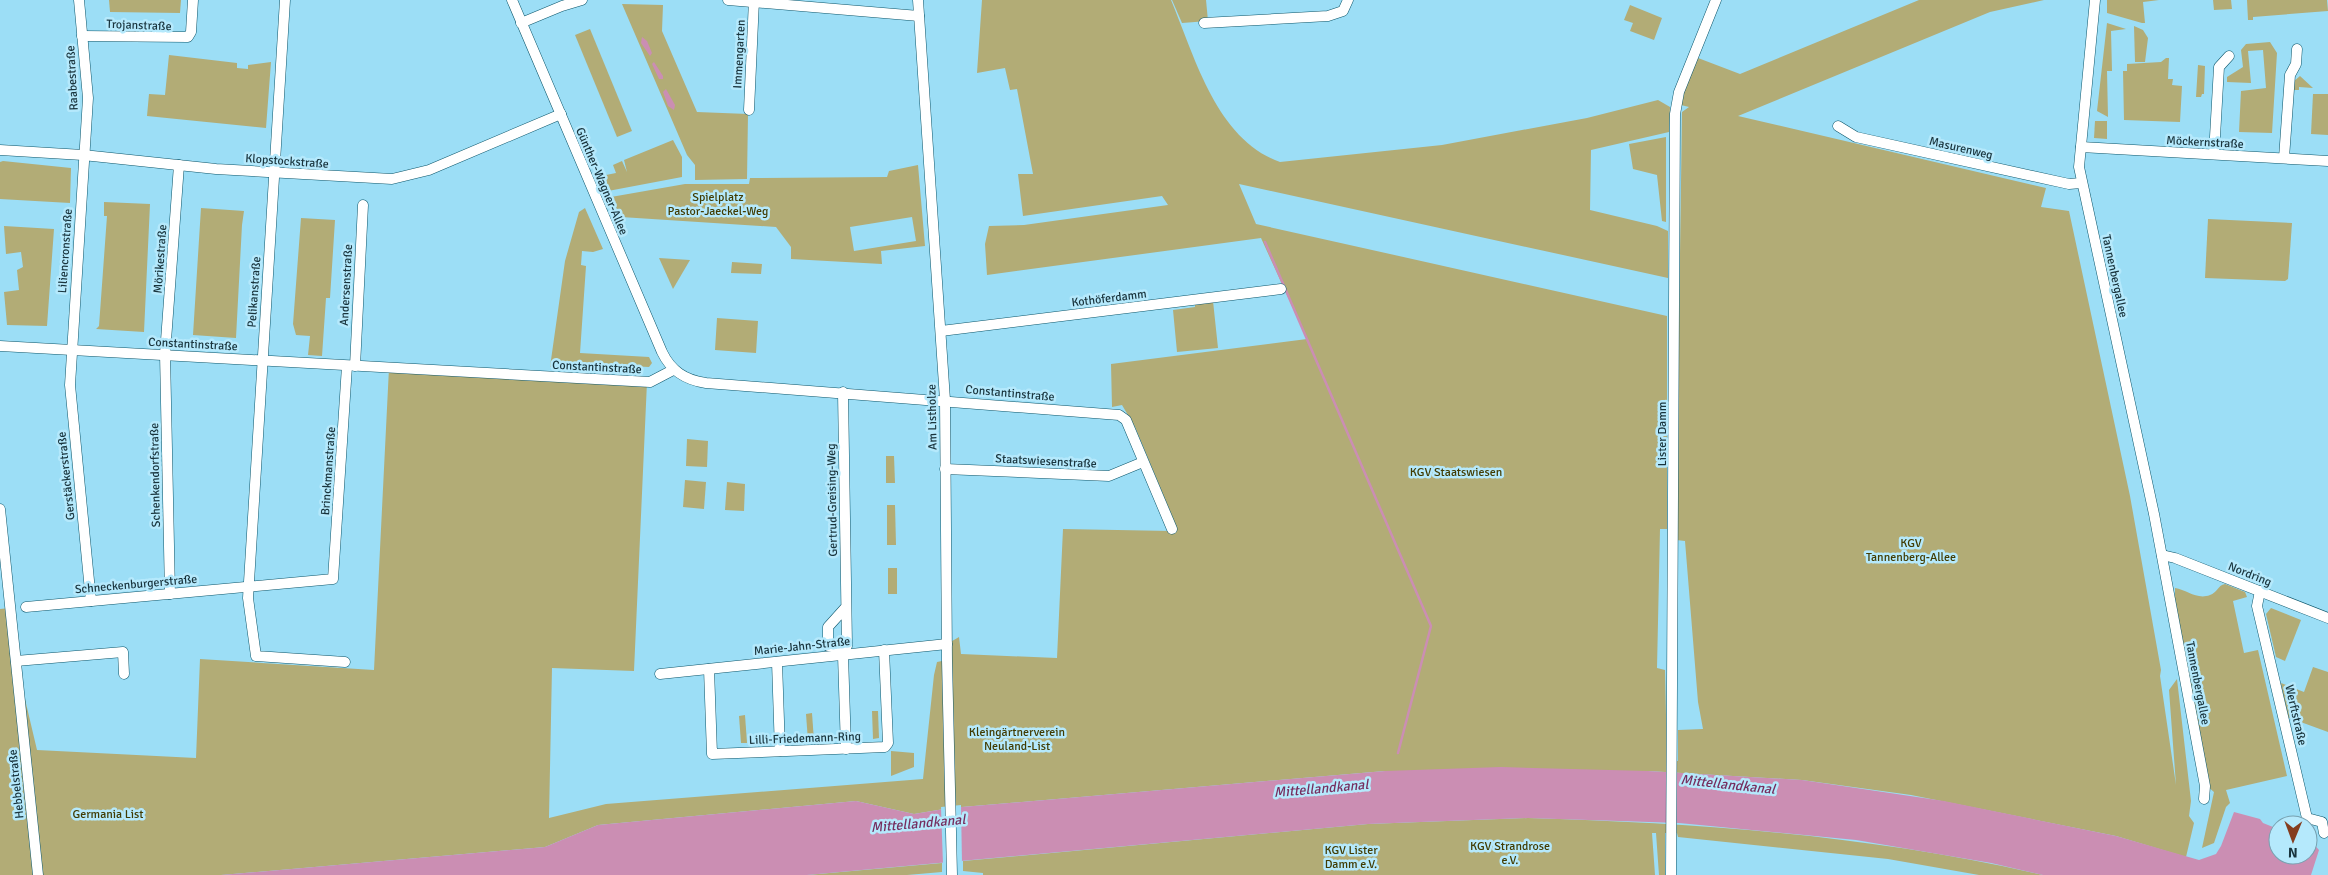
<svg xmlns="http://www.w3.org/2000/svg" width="2328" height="875" font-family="Signika,sans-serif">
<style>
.green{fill:#b2ac76;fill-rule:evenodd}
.water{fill:#cb8eb3}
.pier{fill:#9cdef6}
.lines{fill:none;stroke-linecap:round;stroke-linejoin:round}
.stream{stroke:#cb8eb3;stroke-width:2.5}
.minor-casing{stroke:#0c566b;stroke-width:11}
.minor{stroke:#fff;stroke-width:10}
.labels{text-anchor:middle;stroke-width:5;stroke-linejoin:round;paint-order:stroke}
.street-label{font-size:12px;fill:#19343d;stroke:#b5e9fc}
.park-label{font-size:12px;fill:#413b02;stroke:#b5e9fc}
.water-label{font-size:14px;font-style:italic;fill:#762d5e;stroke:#b5e9fc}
</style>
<rect width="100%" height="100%" fill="#9cdef6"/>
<g class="green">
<path d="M109,0H181L180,13L110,12Z"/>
<path d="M982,0H1171C1195,57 1216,139 1280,162L1442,145L1587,118L1658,100L1670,107L1669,132L1591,150L1590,210L1657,226L1668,231V278L1239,184L1256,224L1667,316V529H1660L1657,668L1665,670L1667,760L1678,761V730L1703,729L1698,702L1685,541L1676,540L1682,112L1689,107L1681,105L1682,95L1698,58L1740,74L1919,0H2044L1990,12L1738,116L2046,188L2041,207L2069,211L2130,496L2161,670L2160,676L2176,785L2169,690L2177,679L2191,801L2189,816L2194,823L2186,857L2116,836L1911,795L1802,780L1648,771H1385L950,808L914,814L856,801L598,825L545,847L221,875H0V609L10,608L16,661L37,750L196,758L200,659L374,670L389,368L647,382L634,671L552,668L549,818L606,804L923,779L934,675L937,662L947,660V644L959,637L961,654L1057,658L1063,529L1171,531L1177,528L1135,427L1122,405L1112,407L1111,364L1307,339L1261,238L987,275L985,244L989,226L1024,225L1168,205L1162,196L1023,216L1018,174H1033L1017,89L1010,90L1005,68L977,73Z"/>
<path d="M1172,0H1206L1208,21L1182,23Z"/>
<path d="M2107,0H2159L2143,2L2145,23H2142L2107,13Z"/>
<path d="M2213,0H2231L2232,9L2214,10Z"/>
<path d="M2247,0H2327L2328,11L2253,17V20H2248Z"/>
<path d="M622,4L663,5L662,31L697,112L748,114L747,179L695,180V165L687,155Z"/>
<path d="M1630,5L1662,18L1654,40L1630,31L1633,23L1624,20Z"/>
<path d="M2107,23L2126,29L2111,31L2112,71H2107L2108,117L2097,111Z"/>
<path d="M2134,26L2143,30L2148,38L2145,62H2135Z"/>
<path d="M590,29L632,131L617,137L575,35Z"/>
<path d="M2270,42L2277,53L2272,133L2239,132L2241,91L2266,88L2263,50L2248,51L2251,83L2227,82V77L2243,67L2241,50L2246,44Z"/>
<path d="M169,55L237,63V68L248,69V65L271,62L266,128L147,116L149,94L165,95Z"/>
<path d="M2166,58H2169L2168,79H2173L2172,85L2182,86L2180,122L2124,120L2123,71H2127V64L2161,62Z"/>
<path d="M2198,65L2205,66L2204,94H2202L2201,97H2196Z"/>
<path d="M2300,76L2313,88L2299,87V90H2292L2293,82Z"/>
<path d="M2313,94H2328V135L2311,134Z"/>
<path d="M2095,121H2107V139L2094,138Z"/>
<path d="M1666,137V222L1662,221L1657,175L1633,169L1629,144Z"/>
<path d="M673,140L682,157V177L608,191L601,176L616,173L613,165L622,161L627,172L624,160Z"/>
<path d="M3,161L71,168L70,203L0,199V162Z"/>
<path d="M918,165L925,246L881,251L882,264L791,259V247L776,227L621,217L611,197L685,184H749L750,178L887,177L889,171ZM912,217L916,241L854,251L850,227Z"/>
<path d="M104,202L150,204L144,332L96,329L99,326L107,216H104Z"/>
<path d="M201,208L244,211L242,225L236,338L193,335Z"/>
<path d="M585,208L603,249L593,252L582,251L581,265L586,266L580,353L649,357L652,363L649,367L567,363L562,368L550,367L565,261L579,212Z"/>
<path d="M301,218L335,220L330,298H326L322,356L308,355L310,336L296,335L293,324Z"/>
<path d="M2208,219L2292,223L2288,279L2285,281L2205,278Z"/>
<path d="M4,226L54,229L47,326L7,325L4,292L19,290L17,270L23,267L21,252L6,254Z"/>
<path d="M659,258L690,260L673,289Z"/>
<path d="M732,262L762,264L761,274L731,273Z"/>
<path d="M1213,301L1218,348L1177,352L1173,310L1195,307V303Z"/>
<path d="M717,318L758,321L756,353L715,350Z"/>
<path d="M687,439L708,441L707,467L686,466Z"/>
<path d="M886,456H894L895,483H886Z"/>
<path d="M685,480L706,482L704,509L683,507Z"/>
<path d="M727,482L745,484L744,511L725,510Z"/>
<path d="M887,505H895L896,545H887Z"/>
<rect x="888" y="568" width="9" height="26"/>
<path d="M2225,584L2245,592L2247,597L2233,601L2244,653L2258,650L2287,776L2226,790L2230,803L2226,807L2214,843L2202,848L2214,792L2208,787L2175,599V588C2187,590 2197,600 2210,595C2217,593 2218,585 2225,584Z"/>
<path d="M2271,608L2301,620L2285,661L2276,657L2266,614Z"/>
<path d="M2313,667L2328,672V732L2287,717L2281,683L2304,692Z"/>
<path d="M872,711H878L879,738L873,739Z"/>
<path d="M812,713L814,741H808L806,714Z"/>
<path d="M745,715L747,743H741L739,716Z"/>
<path d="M891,751L914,753V767L891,776Z"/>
<path d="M1528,818C1702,823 1874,836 2043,875H1979L1888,859L1678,837L1677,833H1665V875H1659L1656,833H1652L1655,875H983V873L963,871V861L1368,824Z"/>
<path d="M942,863V872L907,875H807Z"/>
</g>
<g class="water">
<path d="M642,37L647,41L652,53L650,56L641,43Z"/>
<path d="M654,62L663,76V79H659L652,64Z"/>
<path d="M666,89L675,105L674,110L668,106L663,92Z"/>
<path d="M1501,767L1648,771L1802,780L1944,801L2116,836L2199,860L2216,854L2221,846L2234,812L2260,819L2263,823L2278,829V855H2308V838L2319,850L2311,875H2043L1991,863L1856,840L1679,823L1528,818L1368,824L807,875H221L545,847L598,825L856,801L914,814L950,808L1385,771Z"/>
</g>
<path class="pier" d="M961,805L962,864L943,865L941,807Z"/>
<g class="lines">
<path class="stream" d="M1265,242L1431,626L1398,753"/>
<defs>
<g id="minor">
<path d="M79,0L88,98L70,385L91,601"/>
<path d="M285,0L248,598L256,656L345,662"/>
<path d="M512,0L662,352C671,371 685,380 706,383L1119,415L1126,420L1172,529"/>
<path d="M728,0L919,16"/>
<path d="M918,0L945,400L947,660L952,875"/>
<path d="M2095,0L2079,167L2154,514L2205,786L2204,799"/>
<path d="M521,23L562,6L582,0"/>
<path d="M1204,23L1328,16L1343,11L1348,0"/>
<path d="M82,36L188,37L191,32L193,0"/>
<path d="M749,110L754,0"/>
<path d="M1838,126L1856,137L2069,184L2081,183"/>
<path d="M2081,147L2328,161"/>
<path d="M0,150L83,155L216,169L392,179L429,170L561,114"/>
<path d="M2214,154L2219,67L2229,56"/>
<path d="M2284,158L2290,75L2296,64L2297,49"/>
<path d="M941,331L1281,289"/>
<path d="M0,346L650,382L673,370"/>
<path d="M355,366L363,205"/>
<path d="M843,392L847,646H828V627L846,607"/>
<path d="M945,469L1109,476L1143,462"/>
<path d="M0,509L38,875"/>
<path d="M2162,555L2175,558L2328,618"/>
<path d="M2260,591L2257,606L2307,818L2322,822L2324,833"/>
<path d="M170,594L165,354L179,165"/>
<path d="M26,607L333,579L347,366"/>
<path d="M843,655L846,749"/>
<path d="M16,661L123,652L124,674"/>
<path d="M777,662L780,751"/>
<path d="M709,669L712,754L885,747L888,743L884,650"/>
<path d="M660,674L947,644"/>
<path d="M1671,875L1675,114L1679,92L1716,0"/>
</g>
</defs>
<use href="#minor" class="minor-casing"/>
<use href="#minor" class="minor"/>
</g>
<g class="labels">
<g class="street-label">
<text transform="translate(139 25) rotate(2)" y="4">Trojanstraße</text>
<text transform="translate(739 54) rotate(-87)" y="4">Immengarten</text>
<text transform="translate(72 78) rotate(-93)" y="4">Raabestraße</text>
<text transform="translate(2205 142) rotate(3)" y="4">Möckernstraße</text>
<text transform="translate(1961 148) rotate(13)" y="4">Masurenweg</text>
<text transform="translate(287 161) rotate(4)" y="4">Klopstockstraße</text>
<text transform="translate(602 181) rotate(67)" y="4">Günther-Wagner-Allee</text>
<text transform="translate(65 251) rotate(-86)" y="4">Liliencronstraße</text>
<text transform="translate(160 259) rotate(-86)" y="4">Mörikestraße</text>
<text transform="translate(2115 276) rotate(78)" y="4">Tannenbergallee</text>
<text transform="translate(346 285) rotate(-87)" y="4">Andersenstraße</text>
<text transform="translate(254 292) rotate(-86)" y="4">Pelikanstraße</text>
<text transform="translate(1109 298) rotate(-7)" y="4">Kothöferdamm</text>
<text transform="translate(193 344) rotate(3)" y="4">Constantinstraße</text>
<text transform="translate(597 367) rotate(3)" y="4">Constantinstraße</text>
<text transform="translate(1010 393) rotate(5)" y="4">Constantinstraße</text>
<text transform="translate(932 417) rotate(-91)" y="4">Am Listholze</text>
<text transform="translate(1662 434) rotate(-90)" y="4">Lister Damm</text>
<text transform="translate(1046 461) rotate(3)" y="4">Staatswiesenstraße</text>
<text transform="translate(328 471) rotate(-86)" y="4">Brinckmanstraße</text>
<text transform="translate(155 475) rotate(-91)" y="4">Schenkendorfstraße</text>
<text transform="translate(66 476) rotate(-96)" y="4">Gerstäckerstraße</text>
<text transform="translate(832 500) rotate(-91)" y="4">Gertrud-Greising-Weg</text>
<text transform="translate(2250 574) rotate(22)" y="4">Nordring</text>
<text transform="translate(136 584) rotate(-5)" y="4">Schneckenburgerstraße</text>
<text transform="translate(802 646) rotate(-6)" y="4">Marie-Jahn-Straße</text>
<text transform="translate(2198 683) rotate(79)" y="4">Tannenbergallee</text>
<text transform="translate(2296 715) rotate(77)" y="4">Werftstraße</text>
<text transform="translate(805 738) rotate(-2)" y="4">Lilli-Friedemann-Ring</text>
<text transform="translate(16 784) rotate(-96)" y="4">Hebbelstraße</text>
</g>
<g class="park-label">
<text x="718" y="201">Spielplatz<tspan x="718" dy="14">Pastor-Jaeckel-Weg</tspan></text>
<text x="1456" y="476">KGV Staatswiesen</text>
<text x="1911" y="547">KGV<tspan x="1911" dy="14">Tannenberg-Allee</tspan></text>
<text x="1017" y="736">Kleingärtnerverein<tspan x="1017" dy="14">Neuland-List</tspan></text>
<text x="108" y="818">Germania List</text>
<text x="1510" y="850">KGV Strandrose<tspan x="1510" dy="14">e.V.</tspan></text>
<text x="1351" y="854">KGV Lister<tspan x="1351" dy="14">Damm e.V.</tspan></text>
</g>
<g class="water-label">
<text transform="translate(1728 784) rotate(6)" y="5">Mittellandkanal</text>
<text transform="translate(1321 788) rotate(-5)" y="5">Mittellandkanal</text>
<text transform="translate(918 823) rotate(-5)" y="5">Mittellandkanal</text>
</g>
</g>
<g transform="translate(2293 840) rotate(181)"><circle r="24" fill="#b5e9fc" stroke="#77a1b0"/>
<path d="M0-4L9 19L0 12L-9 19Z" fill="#853d1f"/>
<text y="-8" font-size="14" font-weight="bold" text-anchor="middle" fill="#19343d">N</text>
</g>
</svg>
